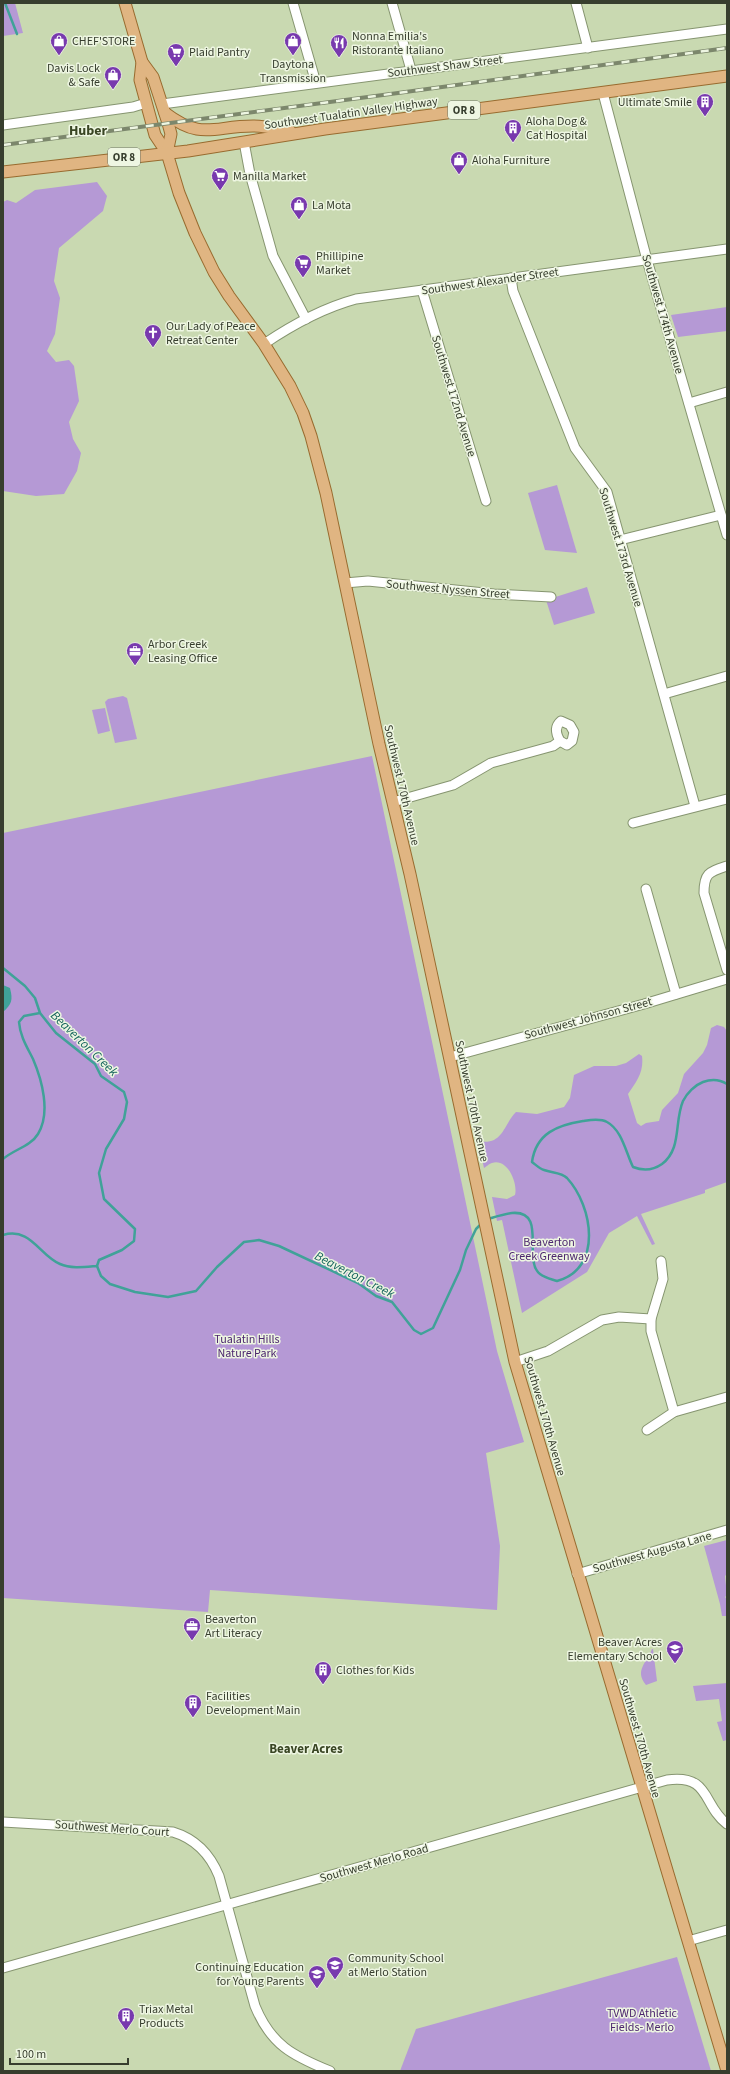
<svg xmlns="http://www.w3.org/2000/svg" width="730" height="2074" font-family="'Source Sans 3',sans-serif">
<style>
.green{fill:#b599d5}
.water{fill:#40a298}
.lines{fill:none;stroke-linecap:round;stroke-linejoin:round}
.stream{stroke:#40a298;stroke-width:2.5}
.minor-casing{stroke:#869570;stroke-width:11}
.major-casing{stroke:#986b2f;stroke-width:13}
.minor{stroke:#fff;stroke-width:9}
.major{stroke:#e0b582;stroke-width:11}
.rail-casing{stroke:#7c876c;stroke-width:4}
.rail{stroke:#eef6e2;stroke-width:2.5;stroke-dasharray:8;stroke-linecap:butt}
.labels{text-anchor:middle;stroke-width:3;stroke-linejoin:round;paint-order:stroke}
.shield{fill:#eef6e2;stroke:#6e7564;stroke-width:1}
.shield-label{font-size:11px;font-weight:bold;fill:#373e2e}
.poi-label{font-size:12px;fill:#373e2e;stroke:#eef6e2;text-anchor:start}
.street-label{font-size:12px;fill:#373e2e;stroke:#eef6e2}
.park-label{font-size:12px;fill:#4c266e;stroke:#eef6e2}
.water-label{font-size:13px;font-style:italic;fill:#16645d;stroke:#eef6e2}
.neighbourhood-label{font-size:13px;font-weight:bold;fill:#394523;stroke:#eef6e2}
.quarter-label{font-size:14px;font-weight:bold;fill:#394523;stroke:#eef6e2}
</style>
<rect width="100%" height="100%" fill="#c9d9b1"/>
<g class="green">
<path d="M3,3H15L23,33L3,36Z"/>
<path d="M97,182L107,196L103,211L59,248L54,281L60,298L55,334L47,351L56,362L69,360L74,366L79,401L69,422L73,439L81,453L77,471L64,494L36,496L3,491V202L7,200L16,203L35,190Z"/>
<path d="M727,307V331L678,337L671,315Z"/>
<path d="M557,485L577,553L545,550L528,493Z"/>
<path d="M587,587L595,613L554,625L546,600Z"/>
<path d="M123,696L127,698L137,739L115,743L105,702L108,699Z"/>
<path d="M105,708L110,731L98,734L92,710Z"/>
<path d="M372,756L497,1351L524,1442L486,1453L500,1546L497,1610L210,1590L208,1612L3,1598V833Z"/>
<path d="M717,1025L724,1027L727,1031V1182L705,1190V1193L641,1214L655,1244L652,1245L637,1216L609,1233L587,1272L522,1313L502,1220L497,1221L492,1197L507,1199L515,1195C518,1184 508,1158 492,1163C490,1163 486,1167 484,1168L478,1141C503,1146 503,1125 516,1112L537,1114L564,1107L570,1098L574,1075L594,1066H616L626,1063L639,1054L642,1056C644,1072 637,1081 628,1094L637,1123L641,1126L646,1123L659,1121L662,1110L678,1093L684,1074L703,1053L707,1045L711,1028Z"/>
<path d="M727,1540V1574L725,1576L727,1595L725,1597L727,1600V1616H722L720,1604L704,1546Z"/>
<path d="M652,1649H653L657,1681L646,1685C634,1670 647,1663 652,1649Z"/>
<path d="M727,1683V1740L723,1741L717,1722L722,1721L719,1699L696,1701L693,1686Z"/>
<path d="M677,1957L711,2071H400L416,2029Z"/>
</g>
<path class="water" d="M3,985L10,988C13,1000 12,1004 3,1012Z"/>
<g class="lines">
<g class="stream">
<path d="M5,3L17,34"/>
<path d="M3,968L25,986L35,998L40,1013L56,1033L95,1064L101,1076L124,1092L127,1102L124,1119L106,1149L99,1173L104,1199L135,1229L134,1241L122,1250L99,1260L97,1266L101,1276L110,1284L135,1292L168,1297L196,1291L217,1267L244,1242L259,1240L279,1246L343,1276L358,1283L376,1296L392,1302L414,1330L421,1334L433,1328L460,1270L466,1250L476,1229L482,1223"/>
<path d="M3,1159C13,1150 31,1146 38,1134C51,1113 42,1080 33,1059C27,1047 20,1036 19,1022L24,1016L40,1013"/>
<path d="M488,1219C495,1217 504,1214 512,1213C548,1210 522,1260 540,1274C545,1278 551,1279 557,1281C603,1269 593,1206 567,1178C561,1172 552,1173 544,1170C540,1169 536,1165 532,1162C536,1133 558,1125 583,1121C590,1120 600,1118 607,1122C622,1130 626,1153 633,1167C643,1171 652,1171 662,1164C682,1149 674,1122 683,1101C687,1093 695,1085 703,1082C711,1079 719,1079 727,1084"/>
<path d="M3,1235C31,1227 39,1255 60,1264C71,1269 85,1267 97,1266"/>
</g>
<defs>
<g id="minor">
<path d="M293,3L316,83"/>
<path d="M392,3L411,70"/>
<path d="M576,3L588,48"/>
<path d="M603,93L647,260L727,535"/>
<path d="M162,104L727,29"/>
<path d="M3,125L133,107L146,103"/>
<path d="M244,142L250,174L273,256L306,319"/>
<path d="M511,278L513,291L575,448L607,492L695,806"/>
<path d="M422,290L486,501"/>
<path d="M264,344C292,325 323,308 356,299L727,249"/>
<path d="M689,403L727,392"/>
<path d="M620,540L721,515"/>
<path d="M345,583L368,581L494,594L551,597"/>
<path d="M664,694L727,676"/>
<path d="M561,721L570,725L574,732L572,741L567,745L560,741C556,734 554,727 561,721Z"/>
<path d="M393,802L453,785L491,763L553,746L560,741"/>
<path d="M633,823L727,799"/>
<path d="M727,866C709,872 704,873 704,893L727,970"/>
<path d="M646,889L676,994"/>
<path d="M450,1057L644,1004L727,979"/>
<path d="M661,1261L663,1279L651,1319V1331L674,1412"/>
<path d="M515,1362L548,1351L602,1320L619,1317L651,1319"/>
<path d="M647,1430L674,1412L727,1397"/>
<path d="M577,1574L727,1530"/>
<path d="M3,1822L173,1832C196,1839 210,1854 219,1876L255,2006C271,2045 293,2056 330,2071"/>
<path d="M688,1941L727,1930"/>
<path d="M3,1968L667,1780C711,1774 702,1805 727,1824"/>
</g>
<g id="major">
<path d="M125,3L142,62L140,80L155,135L167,153L179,193L195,233L214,272L229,296L264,344L290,386L303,413L311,436L326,493L379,744L410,874L515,1362L727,2071"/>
<path d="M142,62L153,77L168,123L171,134L167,153"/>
<path d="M165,113C202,141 213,126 253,126C265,126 278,129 290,131"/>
<path d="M3,172L188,151L325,129L727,76"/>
</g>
</defs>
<use href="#minor" class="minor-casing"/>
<use href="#major" class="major-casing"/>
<use href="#minor" class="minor"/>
<use href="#major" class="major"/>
<defs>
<path id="rail" d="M3,145L398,93L727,48"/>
</defs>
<use href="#rail" class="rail-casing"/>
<use href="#rail" class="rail"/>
</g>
<defs>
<symbol id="shop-pin" viewBox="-11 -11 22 30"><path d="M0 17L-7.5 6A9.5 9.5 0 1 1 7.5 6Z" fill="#7839ae" stroke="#eef6e2"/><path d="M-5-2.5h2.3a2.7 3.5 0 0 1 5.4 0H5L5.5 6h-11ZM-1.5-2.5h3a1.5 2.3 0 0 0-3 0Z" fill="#fff"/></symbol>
<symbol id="restaurant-pin" viewBox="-11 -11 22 30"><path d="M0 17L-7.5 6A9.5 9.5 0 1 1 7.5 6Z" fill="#7839ae" stroke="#eef6e2"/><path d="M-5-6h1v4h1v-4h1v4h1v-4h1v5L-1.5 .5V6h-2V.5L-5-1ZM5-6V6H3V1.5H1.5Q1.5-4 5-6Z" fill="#fff"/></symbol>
<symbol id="supermarket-pin" viewBox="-11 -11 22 30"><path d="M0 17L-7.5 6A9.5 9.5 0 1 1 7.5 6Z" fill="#7839ae" stroke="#eef6e2"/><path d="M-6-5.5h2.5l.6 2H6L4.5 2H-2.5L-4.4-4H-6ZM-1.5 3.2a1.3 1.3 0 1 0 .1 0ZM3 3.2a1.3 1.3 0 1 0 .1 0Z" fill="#fff"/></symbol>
<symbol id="building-pin" viewBox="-11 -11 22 30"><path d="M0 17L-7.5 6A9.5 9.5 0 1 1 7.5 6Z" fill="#7839ae" stroke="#eef6e2"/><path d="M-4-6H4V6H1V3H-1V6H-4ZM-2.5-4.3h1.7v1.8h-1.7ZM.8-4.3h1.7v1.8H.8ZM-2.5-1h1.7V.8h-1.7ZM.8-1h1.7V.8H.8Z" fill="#fff"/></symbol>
<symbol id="church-pin" viewBox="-11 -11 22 30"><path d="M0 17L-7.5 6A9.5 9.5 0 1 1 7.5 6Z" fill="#7839ae" stroke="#eef6e2"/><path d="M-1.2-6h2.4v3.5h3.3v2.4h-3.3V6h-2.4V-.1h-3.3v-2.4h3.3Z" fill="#fff"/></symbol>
<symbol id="office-pin" viewBox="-11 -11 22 30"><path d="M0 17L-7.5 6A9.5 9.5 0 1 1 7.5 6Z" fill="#7839ae" stroke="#eef6e2"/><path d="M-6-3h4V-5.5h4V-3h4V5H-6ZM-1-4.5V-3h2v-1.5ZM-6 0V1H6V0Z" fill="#fff"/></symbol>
<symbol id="school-pin" viewBox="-11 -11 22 30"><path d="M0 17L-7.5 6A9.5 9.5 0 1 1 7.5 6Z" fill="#7839ae" stroke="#eef6e2"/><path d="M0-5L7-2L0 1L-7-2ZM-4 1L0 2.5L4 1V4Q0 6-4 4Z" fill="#fff"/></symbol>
</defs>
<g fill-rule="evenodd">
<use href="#shop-pin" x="49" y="31" width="20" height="27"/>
<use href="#shop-pin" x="283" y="31" width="20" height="27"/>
<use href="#restaurant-pin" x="329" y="33" width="20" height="27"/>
<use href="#supermarket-pin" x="166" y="42" width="20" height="27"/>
<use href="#shop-pin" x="103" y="65" width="20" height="27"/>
<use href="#building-pin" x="695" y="92" width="20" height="27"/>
<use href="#building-pin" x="503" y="118" width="20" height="27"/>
<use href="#shop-pin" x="449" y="150" width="20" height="27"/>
<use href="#supermarket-pin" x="210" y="166" width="20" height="27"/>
<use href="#shop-pin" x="289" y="195" width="20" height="27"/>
<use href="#supermarket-pin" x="293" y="253" width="20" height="27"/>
<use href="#church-pin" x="143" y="323" width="20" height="27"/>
<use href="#office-pin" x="125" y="641" width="20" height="27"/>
<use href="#office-pin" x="182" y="1616" width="20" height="27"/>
<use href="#school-pin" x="665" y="1639" width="20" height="27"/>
<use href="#building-pin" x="313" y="1660" width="20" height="27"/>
<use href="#building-pin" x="183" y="1693" width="20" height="27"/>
<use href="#school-pin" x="325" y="1955" width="20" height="27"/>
<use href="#school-pin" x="307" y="1964" width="20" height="27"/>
<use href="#building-pin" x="116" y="2006" width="20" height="27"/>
</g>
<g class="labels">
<g class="shield">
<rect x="448" y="101" width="32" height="18" rx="3"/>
<rect x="108" y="148" width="32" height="18" rx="3"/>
</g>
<g class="shield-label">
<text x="464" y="114">OR 8</text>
<text x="124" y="161">OR 8</text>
</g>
<g class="poi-label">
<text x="352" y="40">Nonna Emilia's<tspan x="352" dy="14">Ristorante Italiano</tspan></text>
<text x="72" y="45">CHEF'STORE</text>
<text x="189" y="56">Plaid Pantry</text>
<text x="293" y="68" text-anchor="middle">Daytona<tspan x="293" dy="14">Transmission</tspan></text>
<text x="100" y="72" text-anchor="end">Davis Lock<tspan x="100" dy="14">&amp; Safe</tspan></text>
<text x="692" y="106" text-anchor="end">Ultimate Smile</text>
<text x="526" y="125">Aloha Dog &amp;<tspan x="526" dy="14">Cat Hospital</tspan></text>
<text x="472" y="164">Aloha Furniture</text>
<text x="233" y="180">Manilla Market</text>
<text x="312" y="209">La Mota</text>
<text x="316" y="260">Phillipine<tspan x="316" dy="14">Market</tspan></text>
<text x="166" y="330">Our Lady of Peace<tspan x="166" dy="14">Retreat Center</tspan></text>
<text x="148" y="648">Arbor Creek<tspan x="148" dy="14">Leasing Office</tspan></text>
<text x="205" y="1623">Beaverton<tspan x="205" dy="14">Art Literacy</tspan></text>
<text x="662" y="1646" text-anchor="end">Beaver Acres<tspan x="662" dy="14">Elementary School</tspan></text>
<text x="336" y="1674">Clothes for Kids</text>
<text x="206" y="1700">Facilities<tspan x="206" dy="14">Development Main</tspan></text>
<text x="348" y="1962">Community School<tspan x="348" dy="14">at Merlo Station</tspan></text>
<text x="304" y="1971" text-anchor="end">Continuing Education<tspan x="304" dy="14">for Young Parents</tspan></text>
<text x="139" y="2013">Triax Metal<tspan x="139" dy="14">Products</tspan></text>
</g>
<g class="street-label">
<text transform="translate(445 66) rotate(-7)" y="4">Southwest Shaw Street</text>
<text transform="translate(351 113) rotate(-8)" y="4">Southwest Tualatin Valley Highway</text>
<text transform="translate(490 281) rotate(-8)" y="4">Southwest Alexander Street</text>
<text transform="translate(663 314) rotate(74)" y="4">Southwest 174th Avenue</text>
<text transform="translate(454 396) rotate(73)" y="4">Southwest 172nd Avenue</text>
<text transform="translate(621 547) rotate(73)" y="4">Southwest 173rd Avenue</text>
<text transform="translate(448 589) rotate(5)" y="4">Southwest Nyssen Street</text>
<text transform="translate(402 785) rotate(77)" y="4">Southwest 170th Avenue</text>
<text transform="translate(588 1018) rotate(-15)" y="4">Southwest Johnson Street</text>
<text transform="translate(472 1101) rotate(78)" y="4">Southwest 170th Avenue</text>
<text transform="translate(545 1416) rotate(74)" y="4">Southwest 170th Avenue</text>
<text transform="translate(652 1552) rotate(-16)" y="4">Southwest Augusta Lane</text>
<text transform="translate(640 1738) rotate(74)" y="4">Southwest 170th Avenue</text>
<text transform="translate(112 1828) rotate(4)" y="4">Southwest Merlo Court</text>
<text transform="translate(374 1863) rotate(-16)" y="4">Southwest Merlo Road</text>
</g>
<g class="park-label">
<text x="549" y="1246">Beaverton<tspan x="549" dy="14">Creek Greenway</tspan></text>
<text x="247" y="1343">Tualatin Hills<tspan x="247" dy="14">Nature Park</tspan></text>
<text x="642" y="2017">TVWD Athletic<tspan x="642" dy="14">Fields- Merlo</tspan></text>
</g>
<g class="water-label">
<text transform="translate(85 1043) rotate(44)" y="5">Beaverton Creek</text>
<text transform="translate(355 1274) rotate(27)" y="5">Beaverton Creek</text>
</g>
<g class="neighbourhood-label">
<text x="306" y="1753">Beaver Acres</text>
</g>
<g class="quarter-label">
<text x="88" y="135">Huber</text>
</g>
</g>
<rect width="730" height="2074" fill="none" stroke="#373e2e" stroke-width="8"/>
<path d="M10 2058v6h118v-6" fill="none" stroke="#373e2e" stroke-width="2"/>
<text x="16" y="2058" font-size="12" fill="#373e2e" stroke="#eef6e2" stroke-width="3" paint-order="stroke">100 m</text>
</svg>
